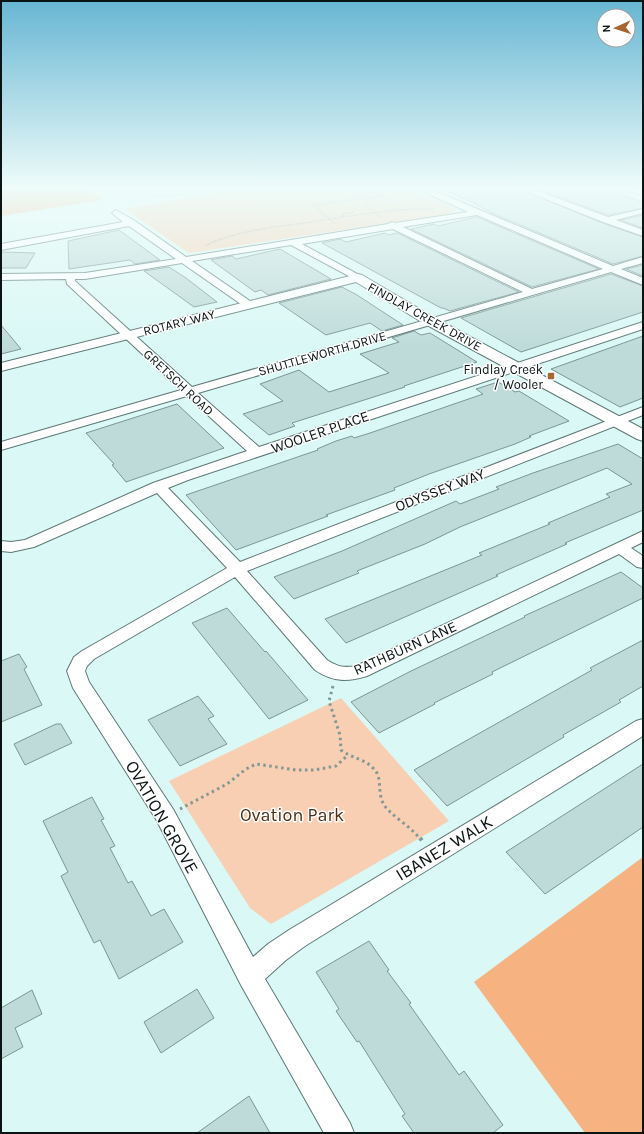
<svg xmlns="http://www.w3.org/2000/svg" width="644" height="1134" font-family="Karla,sans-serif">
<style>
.green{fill:#f8cfb2}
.forest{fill:#f6b281}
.building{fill:#bedbd9;stroke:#7b9695}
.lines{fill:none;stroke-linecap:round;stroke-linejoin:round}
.minor-casing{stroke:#5d7876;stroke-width:2}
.tertiary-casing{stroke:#5d7876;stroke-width:2}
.path-far2{stroke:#829896;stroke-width:1.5;stroke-dasharray:1 1.5;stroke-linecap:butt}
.path-far1{stroke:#829896;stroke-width:3;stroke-dasharray:2.5 3.5;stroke-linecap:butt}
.path{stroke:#829896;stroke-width:4;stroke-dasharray:3 4.5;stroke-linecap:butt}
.minor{fill:#fff;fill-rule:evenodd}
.tertiary{fill:#fff;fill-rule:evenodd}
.poi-dot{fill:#a76531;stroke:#fefefe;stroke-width:1.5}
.labels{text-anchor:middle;stroke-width:3;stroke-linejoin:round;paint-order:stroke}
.far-street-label{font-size:13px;fill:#091413;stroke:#fefefe}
.far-poi-label{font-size:13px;fill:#091413;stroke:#fefefe;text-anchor:end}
.street-label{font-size:15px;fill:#091413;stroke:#fefefe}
.near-park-label{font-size:18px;fill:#502e13;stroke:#fefefe}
.near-street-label{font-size:18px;fill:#091413;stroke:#fefefe}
</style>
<rect width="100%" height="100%" fill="#daf8f5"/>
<g class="green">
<path d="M235,189H411L456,209V211L454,213L189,253L125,209Z"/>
<path d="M341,698L449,821L271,924L250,908L169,781Z"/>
</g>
<g class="forest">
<path d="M1,189H90L103,200L1,216Z"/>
<path d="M643,857V1133H585L474,982Z"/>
</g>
<g class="building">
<path d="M442,189H520L602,223L643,237V256L613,264L492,213H493L475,204H476Z"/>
<path d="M538,189H605L643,202V208L608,215Z"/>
<path d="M643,215V228L621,220Z"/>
<path d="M477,217L599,269L532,287L411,229L434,224L438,226Z"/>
<path d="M119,230L160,260L135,264L130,260L69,269L68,241Z"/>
<path d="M385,233L388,235L397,233L519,292L450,311L443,308H441L322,243L340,239L346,242Z"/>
<path d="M280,249L331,279L268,295L261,290L255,292L211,260L232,256L236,259Z"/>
<path d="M1,252L35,253L26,268H1Z"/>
<path d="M643,265V276L626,269Z"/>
<path d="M169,267L186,278L217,302L194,307L144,271Z"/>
<path d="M611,274L643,286V312L521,352L461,318Z"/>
<path d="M342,287L357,295L403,325L382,331L370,323L326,335L279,303Z"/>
<path d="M1,325L21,349L1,354Z"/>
<path d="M414,331L421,335L430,333L477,362L404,386L405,387L292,423L295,426L269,435L243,414L283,401L260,384L299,370L329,392L389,373L360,354L399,342L392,338Z"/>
<path d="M643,336V398L620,407L551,369Z"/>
<path d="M498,382L515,392L519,391L569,421L529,436L531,437L515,444L429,474L394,488L395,490L326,515L328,516L236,550L186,495L318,450L317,449L336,441L352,436L354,438L370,433L483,394L476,389Z"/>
<path d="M177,404L224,448L126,482L112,465L114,464L86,433Z"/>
<path d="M618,444L643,459V510L565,543L567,544L496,575L498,576L346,643L325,619L482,555L479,553L550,524L548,523L610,497L606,494L632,484L607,468L460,527L425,544L357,571L359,573L294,599L274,577L342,551L456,501L460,504L499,489L496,487L533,473Z"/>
<path d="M621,572L643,588V598L492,672L493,674L434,703L435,704L379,733L351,702L411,671L525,617L524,616Z"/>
<path d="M227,608L265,652L266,651L308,700L269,719L192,623Z"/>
<path d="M643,640V686L619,700L621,702L563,735L564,737L447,806L414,770L592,670L590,668Z"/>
<path d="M19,654L27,667L24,669L42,705L1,722V661Z"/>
<path d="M198,696L214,716L208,719L227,744L180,766L148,720Z"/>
<path d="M56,724H61L72,743L25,765L14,744Z"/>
<path d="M643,764V827L545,894L506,852Z"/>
<path d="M92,797L104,819L101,820L115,846L110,848L128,883L132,881L151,916L164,909L183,942L119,979L100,940L94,943L61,876L68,872L43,821Z"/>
<path d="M369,941L389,970L387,971L411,1003L409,1004L459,1075L464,1071L503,1125L493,1133H414L402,1116L405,1114L359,1041L357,1042L336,1011L339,1009L316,972Z"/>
<path d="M197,989L214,1018L161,1053L144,1022Z"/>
<path d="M32,990L42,1014L15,1028L23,1047L1,1059V1008Z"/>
<path d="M249,1096L270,1133H197Z"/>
</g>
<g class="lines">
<defs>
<g id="minor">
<path d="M418,189H430L613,266L643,257V263L621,269L643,278V285L611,272L198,393L259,447L643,322V329L188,480L168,488L240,562L643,407V415L247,571L327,660C338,667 344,668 356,666L643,531V542L631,548L643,556V568L637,567L619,554L367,676C347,682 333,682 315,670L235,577L94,659L87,666L85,671L89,682L173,809L253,957L268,944L289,930L636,721L643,719V736L305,946L286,960L265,979L350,1123L354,1133H324L241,985L157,821L73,688L67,671L74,657L82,651L227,568L157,493L34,547L11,552L1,551V541L11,542L25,540L153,483L247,451L187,396L1,450V442L181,390L67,284L66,279L1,280V274L85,273L176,259L129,226L1,250V244L123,222L112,213L116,210L135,221L186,257L388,224L392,222L395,223L468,212ZM477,215L603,269L532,289L403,227ZM393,229L523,292L192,387L75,281V279H85L182,263L245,307L249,308L254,305L253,303L192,261L291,245L358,281L361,280L363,278L361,276L302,244Z"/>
<path d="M521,189H533L608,217L643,209V213L616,220L643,230V236L603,222Z"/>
<path d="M628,189L643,190V195L629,191Z"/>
</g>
<path id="tertiary" d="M358,274L362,275L435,318L643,429V441L637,439L425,324L356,282L1,371V363Z"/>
</defs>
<use href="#minor" class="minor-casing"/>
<use href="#tertiary" class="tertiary-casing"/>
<g class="path-far2">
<path d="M118,189C152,201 188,194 223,189"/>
<path d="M367,189L365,202L368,207L382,218"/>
<path d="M380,189L379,192L395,209"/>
<path d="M344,216L341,214L354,212"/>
<path d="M334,223L313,205L381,196"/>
<path d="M206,245C240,230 275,227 311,222C351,216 392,208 433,209"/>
</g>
<g class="path-far1">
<path d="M333,686L329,701L340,735L341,750C351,758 365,759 373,768C383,777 377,791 383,803C388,814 411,826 420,839"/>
<path d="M180,809L227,784L246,769L256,764L296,770H314L336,766L347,756"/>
</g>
<path class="path" d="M420,838L423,842"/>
<use href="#minor" class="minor"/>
<use href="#tertiary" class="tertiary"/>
</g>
<linearGradient id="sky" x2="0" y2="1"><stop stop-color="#67b6d3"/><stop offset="0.54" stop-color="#eefcfa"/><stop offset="1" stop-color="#eefcfa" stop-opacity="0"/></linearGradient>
<rect width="644" height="348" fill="url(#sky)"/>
<rect class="poi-dot" x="547" y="372" width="8" height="8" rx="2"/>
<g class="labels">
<g class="far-street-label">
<text transform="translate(425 316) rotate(29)" y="5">FINDLAY CREEK DRIVE</text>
<text transform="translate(179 322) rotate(-14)" y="5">ROTARY WAY</text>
<text transform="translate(322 353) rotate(-16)" y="5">SHUTTLEWORTH DRIVE</text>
<text transform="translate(179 382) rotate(43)" y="5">GRETSCH ROAD</text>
</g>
<g class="far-poi-label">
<text x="543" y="374">Findlay Creek<tspan x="543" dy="15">/ Wooler</tspan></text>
</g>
<g class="street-label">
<text transform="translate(320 432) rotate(-19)" y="5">WOOLER PLACE</text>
<text transform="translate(440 490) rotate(-21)" y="5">ODYSSEY WAY</text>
<text transform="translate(405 648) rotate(-24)" y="5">RATHBURN LANE</text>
</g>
<g class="near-park-label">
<text x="292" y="821">Ovation Park</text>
</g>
<g class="near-street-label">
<text transform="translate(162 817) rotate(60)" y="6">OVATION GROVE</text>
<text transform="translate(444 848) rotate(-31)" y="6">IBANEZ WALK</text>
</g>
</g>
<rect width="644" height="1134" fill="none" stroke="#091413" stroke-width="4"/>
<g transform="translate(616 28) rotate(267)"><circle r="19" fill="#fefefe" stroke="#9ca0a0"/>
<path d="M0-3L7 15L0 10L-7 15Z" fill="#a76531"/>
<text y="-6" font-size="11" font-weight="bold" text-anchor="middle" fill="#091413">N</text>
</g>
</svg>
